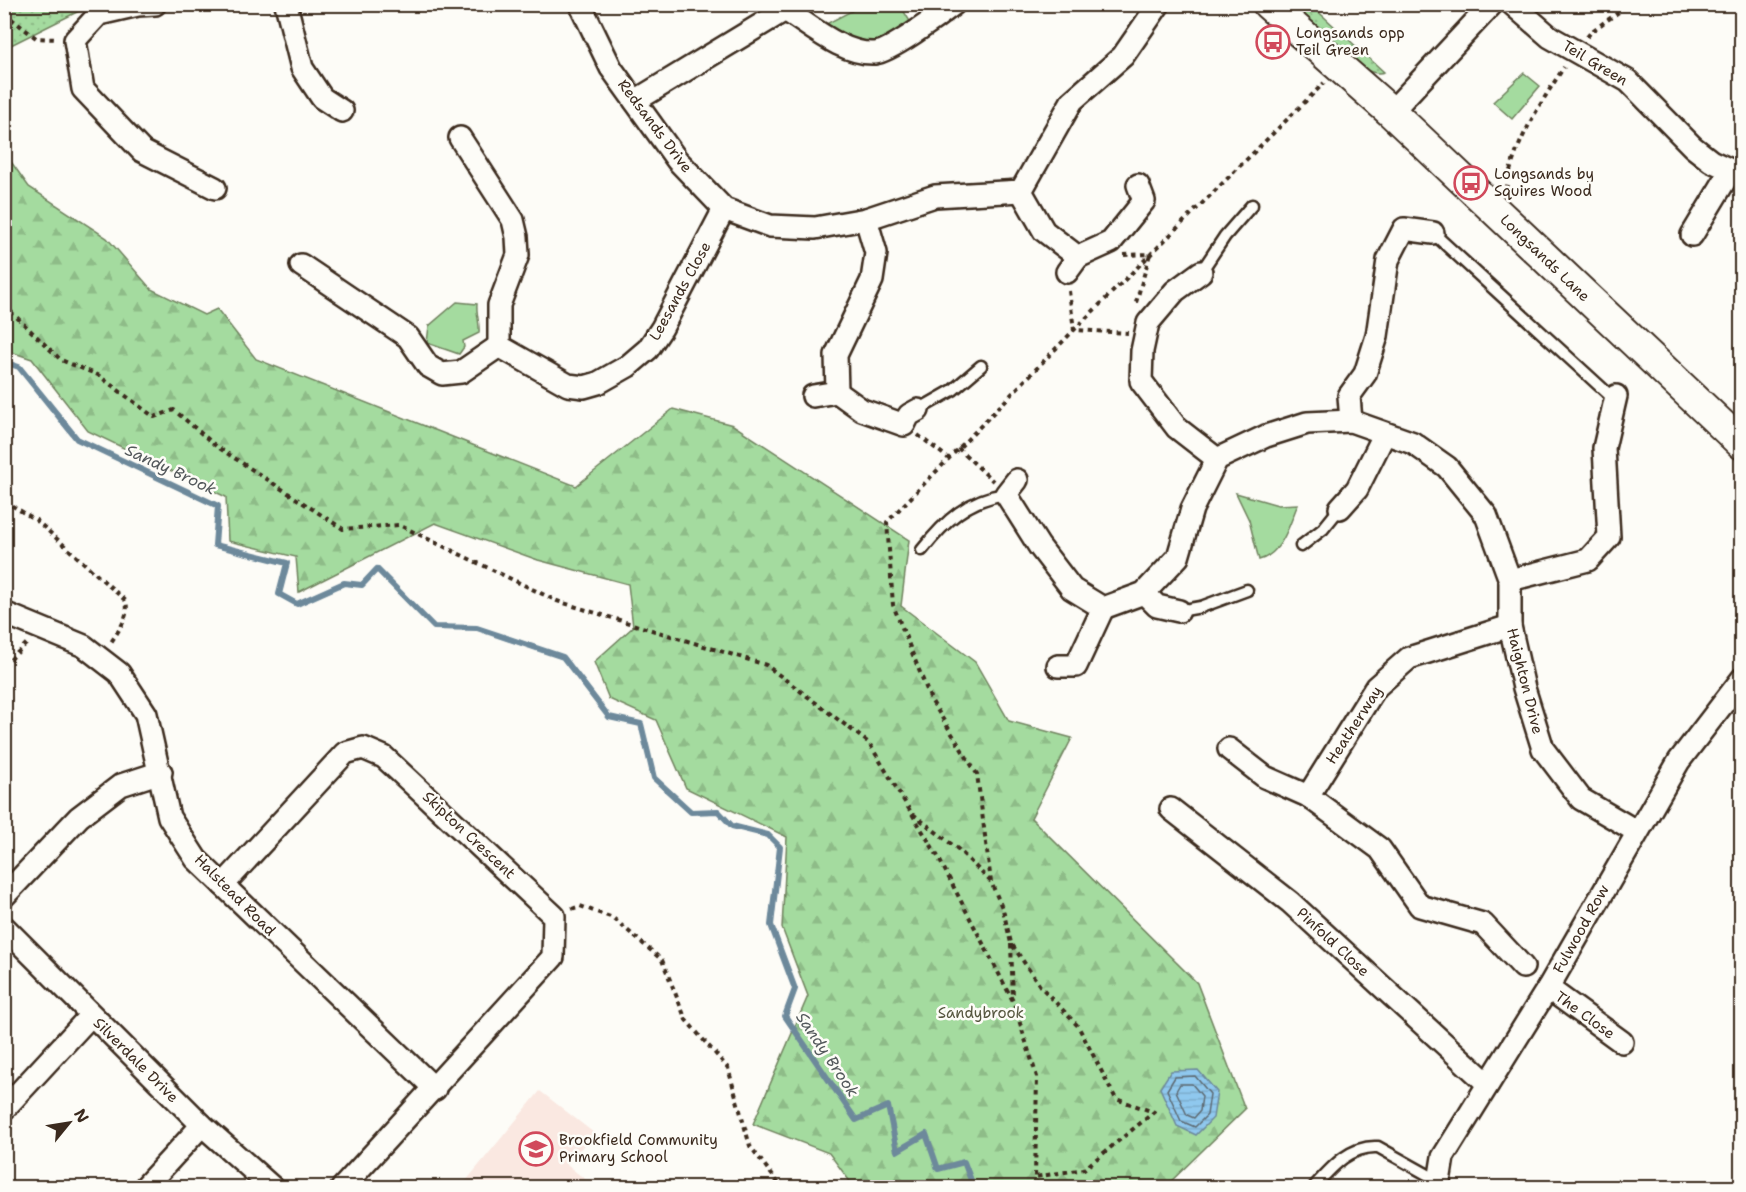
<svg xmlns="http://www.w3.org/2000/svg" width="1746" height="1192" font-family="'Shantell Sans',sans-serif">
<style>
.built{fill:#fae8e1}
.grass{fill:url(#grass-dots);stroke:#70825e;stroke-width:1.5}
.forest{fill:url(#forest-firs);stroke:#70825e;stroke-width:1.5}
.park{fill:#a4db9f;stroke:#70825e;stroke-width:1.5}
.water{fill:url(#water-rules);stroke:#6d899b;stroke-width:1.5}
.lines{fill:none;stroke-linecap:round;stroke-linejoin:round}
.shore{stroke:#5d6971;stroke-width:1.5}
.stream{stroke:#6d899b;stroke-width:6}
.service-casing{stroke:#3b2a1e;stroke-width:15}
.minor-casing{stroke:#3b2a1e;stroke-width:26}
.secondary-casing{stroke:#3b2a1e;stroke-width:34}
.path{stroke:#3b2a1e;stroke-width:4;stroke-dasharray:4.5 4.5;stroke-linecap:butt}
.service{stroke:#fdfcf7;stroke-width:10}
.minor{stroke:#fdfcf7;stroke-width:21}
.secondary{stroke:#fdfcf7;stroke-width:30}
.labels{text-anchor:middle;stroke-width:5;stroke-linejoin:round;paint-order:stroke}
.poi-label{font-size:15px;fill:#3b2a1e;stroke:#fdfcf7;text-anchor:start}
.street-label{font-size:15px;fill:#3b2a1e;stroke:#fdfcf7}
.park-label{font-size:15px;fill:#55563e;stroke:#fdfcf7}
.water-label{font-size:16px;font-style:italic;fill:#54595c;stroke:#fdfcf7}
</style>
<defs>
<pattern id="grass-dots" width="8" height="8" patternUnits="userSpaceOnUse" patternTransform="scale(1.5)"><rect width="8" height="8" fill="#a4db9f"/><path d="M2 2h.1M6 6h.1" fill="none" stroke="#8ebc88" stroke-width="1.8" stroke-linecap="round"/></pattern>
<pattern id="forest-firs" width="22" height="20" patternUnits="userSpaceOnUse" patternTransform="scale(1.5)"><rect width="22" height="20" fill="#a4db9f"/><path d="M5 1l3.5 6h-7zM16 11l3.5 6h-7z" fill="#8ebc88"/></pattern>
<pattern id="water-rules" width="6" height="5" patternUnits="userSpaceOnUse" patternTransform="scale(1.5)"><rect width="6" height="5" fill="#8fc8ee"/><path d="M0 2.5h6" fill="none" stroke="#7caccc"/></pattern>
</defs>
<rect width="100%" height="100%" fill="#fdfcf7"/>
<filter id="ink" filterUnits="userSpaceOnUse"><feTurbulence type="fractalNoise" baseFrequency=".0167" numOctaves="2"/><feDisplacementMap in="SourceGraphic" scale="12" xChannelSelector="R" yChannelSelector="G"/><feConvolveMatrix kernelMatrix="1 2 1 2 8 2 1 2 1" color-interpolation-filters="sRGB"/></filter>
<g filter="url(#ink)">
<path class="built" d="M540,1091L594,1133L567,1165L595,1187H461Z"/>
<g class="grass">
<path d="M5,4H91V5L5,48Z"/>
<path d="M1290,5H1311L1384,72C1361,82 1307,20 1290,5Z"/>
</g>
<path class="forest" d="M4,152L29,187L107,238L151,289L204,315L217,309L256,359L576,486L673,409L733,425L909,540L901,606L975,662L1009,721L1072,738L1031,818L1197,983L1245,1109L1164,1188L854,1187L829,1153L753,1124L808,996L782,928L787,837L686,788L656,720L609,699L594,662L633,627L628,584L538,560L435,523L299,592L296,557L228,541L226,497L88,431L32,359L5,350Z"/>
<g class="park">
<path d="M865,4L900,5L911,23L885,40L868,45L831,30L828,23Z"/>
<path d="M1524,73L1540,86L1512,119L1493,102Z"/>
<path d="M457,302L477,304C476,314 480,323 479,333L463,341L464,347L459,354L427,343L429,326Z"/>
<path d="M1236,493L1278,505L1298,504C1289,525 1283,553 1259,560L1249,520Z"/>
</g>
<path class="water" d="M1198,1070L1217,1092L1213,1118L1196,1135L1177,1126L1160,1088L1171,1071Z"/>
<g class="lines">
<g class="shore">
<path d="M1175,1077L1195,1076L1210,1094L1207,1115L1195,1127L1181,1121L1167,1090Z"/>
<path d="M1180,1084H1192L1202,1096L1200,1111L1194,1118L1187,1115L1176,1091Z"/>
</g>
<path class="stream" d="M4,362L19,367L77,439L218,506L215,545L287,563L279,594L297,604L344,583L362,585L377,569L434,627L477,628L563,657L609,717L641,724L654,778L691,812L718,811L732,826L768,835L780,847L771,925L795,989L785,1016L856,1120L888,1106L897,1151L926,1134L938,1169L964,1162L974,1188"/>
<defs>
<g id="service">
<path d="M1433,233L1616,401"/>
<path d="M1201,272L1225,236L1252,205"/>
<path d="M918,410L953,390L981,366"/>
<path d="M1301,546L1323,529L1340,508"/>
<path d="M922,550C945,521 968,499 1006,494"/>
<path d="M1179,611L1201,607L1247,590"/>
<path d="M1313,1188C1331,1168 1350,1145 1378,1147L1439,1181"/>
</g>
<g id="minor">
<path d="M155,4L138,5L99,14L75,40L83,89L142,151L215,188"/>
<path d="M286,4L302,68L322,98L342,111"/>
<path d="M580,4L611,68L677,160L724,209L770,226L815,228L866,219L935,196L1021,191L1072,101L1123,56L1159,4"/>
<path d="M1512,4L1550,37L1628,81L1693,147L1711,161L1742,175"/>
<path d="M785,10C811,26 843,55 875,53C890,52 940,15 954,4"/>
<path d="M635,101L785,10V4"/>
<path d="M1391,112L1492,4"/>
<path d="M460,138L513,220L517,237L518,255L499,305V346L568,385L584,387L598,383L628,366L648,349L662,328L724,209"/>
<path d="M1021,191L1044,231L1078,257"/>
<path d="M1692,235L1730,172"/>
<path d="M301,265L408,337L428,366L442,374L461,372L499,346"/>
<path d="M1067,272L1078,257L1111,242L1144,201L1138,185"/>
<path d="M1201,272L1175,291L1148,323L1142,351L1141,381L1177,428L1217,459"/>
<path d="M837,392L836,355L872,280L876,253L866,219"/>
<path d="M813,396L837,392L862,410L904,425L909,415L918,410"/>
<path d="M1351,421L1349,396L1365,374L1377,336L1388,260L1404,229L1433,233"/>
<path d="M1017,480L1006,494L1039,546L1072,589L1103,608L1144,593L1178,557L1192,509L1217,459L1266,436L1307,423L1351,421L1413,443L1447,467L1486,515L1510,580V626L1524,688L1543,749L1581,799L1636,831"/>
<path d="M1340,508L1357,489L1384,435"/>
<path d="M1510,580L1588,560L1609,537L1604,448L1616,396"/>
<path d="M1144,593L1157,606L1179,611"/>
<path d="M4,613L84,646L119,673L146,714L169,817L196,859L435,1089"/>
<path d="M1058,666H1076L1103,608"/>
<path d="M1229,749L1265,777L1308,796L1380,849L1420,906L1483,924L1523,967"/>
<path d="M1308,796L1376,687L1409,658L1510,626"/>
<path d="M1171,809L1290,902L1488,1084"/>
<path d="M223,885L345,753L363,748L384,757L554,916L553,957L342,1188"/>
<path d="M4,896L79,817L121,785L161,772"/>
<path d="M4,927L202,1125L273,1188"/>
<path d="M1548,988L1622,1042"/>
<path d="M4,1109L91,1015"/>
<path d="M144,1188L202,1125"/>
<path d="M1438,1188L1443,1157L1548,988L1679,761L1742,679"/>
</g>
<path id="secondary" d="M1268,4L1391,112L1742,444"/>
</defs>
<use href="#service" class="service-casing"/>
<use href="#minor" class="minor-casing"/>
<use href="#secondary" class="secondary-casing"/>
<g class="path">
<path d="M4,13L36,38L57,39"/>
<path d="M1587,37L1592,31L1630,4"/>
<path d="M1506,189C1514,143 1539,106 1564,67"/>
<path d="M1124,255L1150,254L1135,306"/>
<path d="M1069,291L1074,330L1128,333"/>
<path d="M4,305L61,360L98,375L154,417L174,410L216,446L343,529L399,525L557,601L766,665L869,743L937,855L1013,1001L1037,1077L1035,1177L1038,1188"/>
<path d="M918,435L948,458"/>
<path d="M958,448L993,481"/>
<path d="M4,501L36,520L126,601C130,617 118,631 110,644"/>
<path d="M4,666L28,642"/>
<path d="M913,814L959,850L991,882L1003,910L1011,943L1040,986L1078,1026L1116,1099L1154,1112L1084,1169L1035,1177"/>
<path d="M991,882L977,774L931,700L893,605L887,522L1074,330L1324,83"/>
<path d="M572,909L580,906L613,918L662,960L686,1020L728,1068L750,1146L782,1188"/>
<path d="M1011,944L1013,997"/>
</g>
<use href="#service" class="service"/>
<use href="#minor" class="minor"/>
<use href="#secondary" class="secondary"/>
</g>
</g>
<defs>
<symbol id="bus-ring" viewBox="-11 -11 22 22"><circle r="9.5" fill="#fdfcf7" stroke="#d1495b" stroke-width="1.5"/><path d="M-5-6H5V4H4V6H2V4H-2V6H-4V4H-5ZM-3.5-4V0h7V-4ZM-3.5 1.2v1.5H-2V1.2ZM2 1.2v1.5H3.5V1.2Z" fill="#d1495b"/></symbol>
<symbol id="school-ring" viewBox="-11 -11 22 22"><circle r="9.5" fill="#fdfcf7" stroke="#d1495b" stroke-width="1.5"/><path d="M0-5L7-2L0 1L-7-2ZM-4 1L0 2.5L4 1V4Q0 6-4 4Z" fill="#d1495b"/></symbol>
</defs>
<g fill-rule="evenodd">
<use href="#bus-ring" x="1254" y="23" width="38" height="38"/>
<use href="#bus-ring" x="1452" y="164" width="38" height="38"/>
<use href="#school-ring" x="517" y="1130" width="38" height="38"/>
</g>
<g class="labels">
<g class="poi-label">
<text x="1296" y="38">Longsands opp<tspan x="1296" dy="17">Teil Green</tspan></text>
<text x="1494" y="179">Longsands by<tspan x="1494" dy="17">Squires Wood</tspan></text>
<text x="559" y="1145">Brookfield Community<tspan x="559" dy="17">Primary School</tspan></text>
</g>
<g class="street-label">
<text transform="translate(1595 63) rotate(31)" y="5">Teil Green</text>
<text transform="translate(655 126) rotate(53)" y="5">Redsands Drive</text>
<text transform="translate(1545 258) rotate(44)" y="5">Longsands Lane</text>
<text transform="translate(680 291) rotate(-61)" y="5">Leesands Close</text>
<text transform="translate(1525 681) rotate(76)" y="5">Haighton Drive</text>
<text transform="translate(1354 725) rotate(-57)" y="5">Heatherway</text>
<text transform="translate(469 835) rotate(43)" y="5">Skipton Crescent</text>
<text transform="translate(235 895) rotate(45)" y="5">Halstead Road</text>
<text transform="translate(1581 929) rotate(-61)" y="5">Fulwood Row</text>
<text transform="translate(1333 942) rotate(43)" y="5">Pinfold Close</text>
<text transform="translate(1585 1015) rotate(36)" y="5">The Close</text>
<text transform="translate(136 1060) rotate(45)" y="5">Silverdale Drive</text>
</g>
<g class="park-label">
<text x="981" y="1018">Sandybrook</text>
</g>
<g class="water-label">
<text transform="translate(171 469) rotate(25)" y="6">Sandy Brook</text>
<text transform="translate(828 1054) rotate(56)" y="6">Sandy Brook</text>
</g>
</g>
<rect width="1746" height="1192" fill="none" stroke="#fdfcf7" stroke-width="24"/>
<rect x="12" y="12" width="1722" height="1168" fill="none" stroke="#3b2a1e" stroke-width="2" filter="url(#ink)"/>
<g transform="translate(69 1123) rotate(60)" stroke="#fdfcf7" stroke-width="4.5" paint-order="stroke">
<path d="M0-4.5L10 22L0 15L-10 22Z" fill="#3b2a1e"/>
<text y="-9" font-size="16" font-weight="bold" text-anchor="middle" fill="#3b2a1e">N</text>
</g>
</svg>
